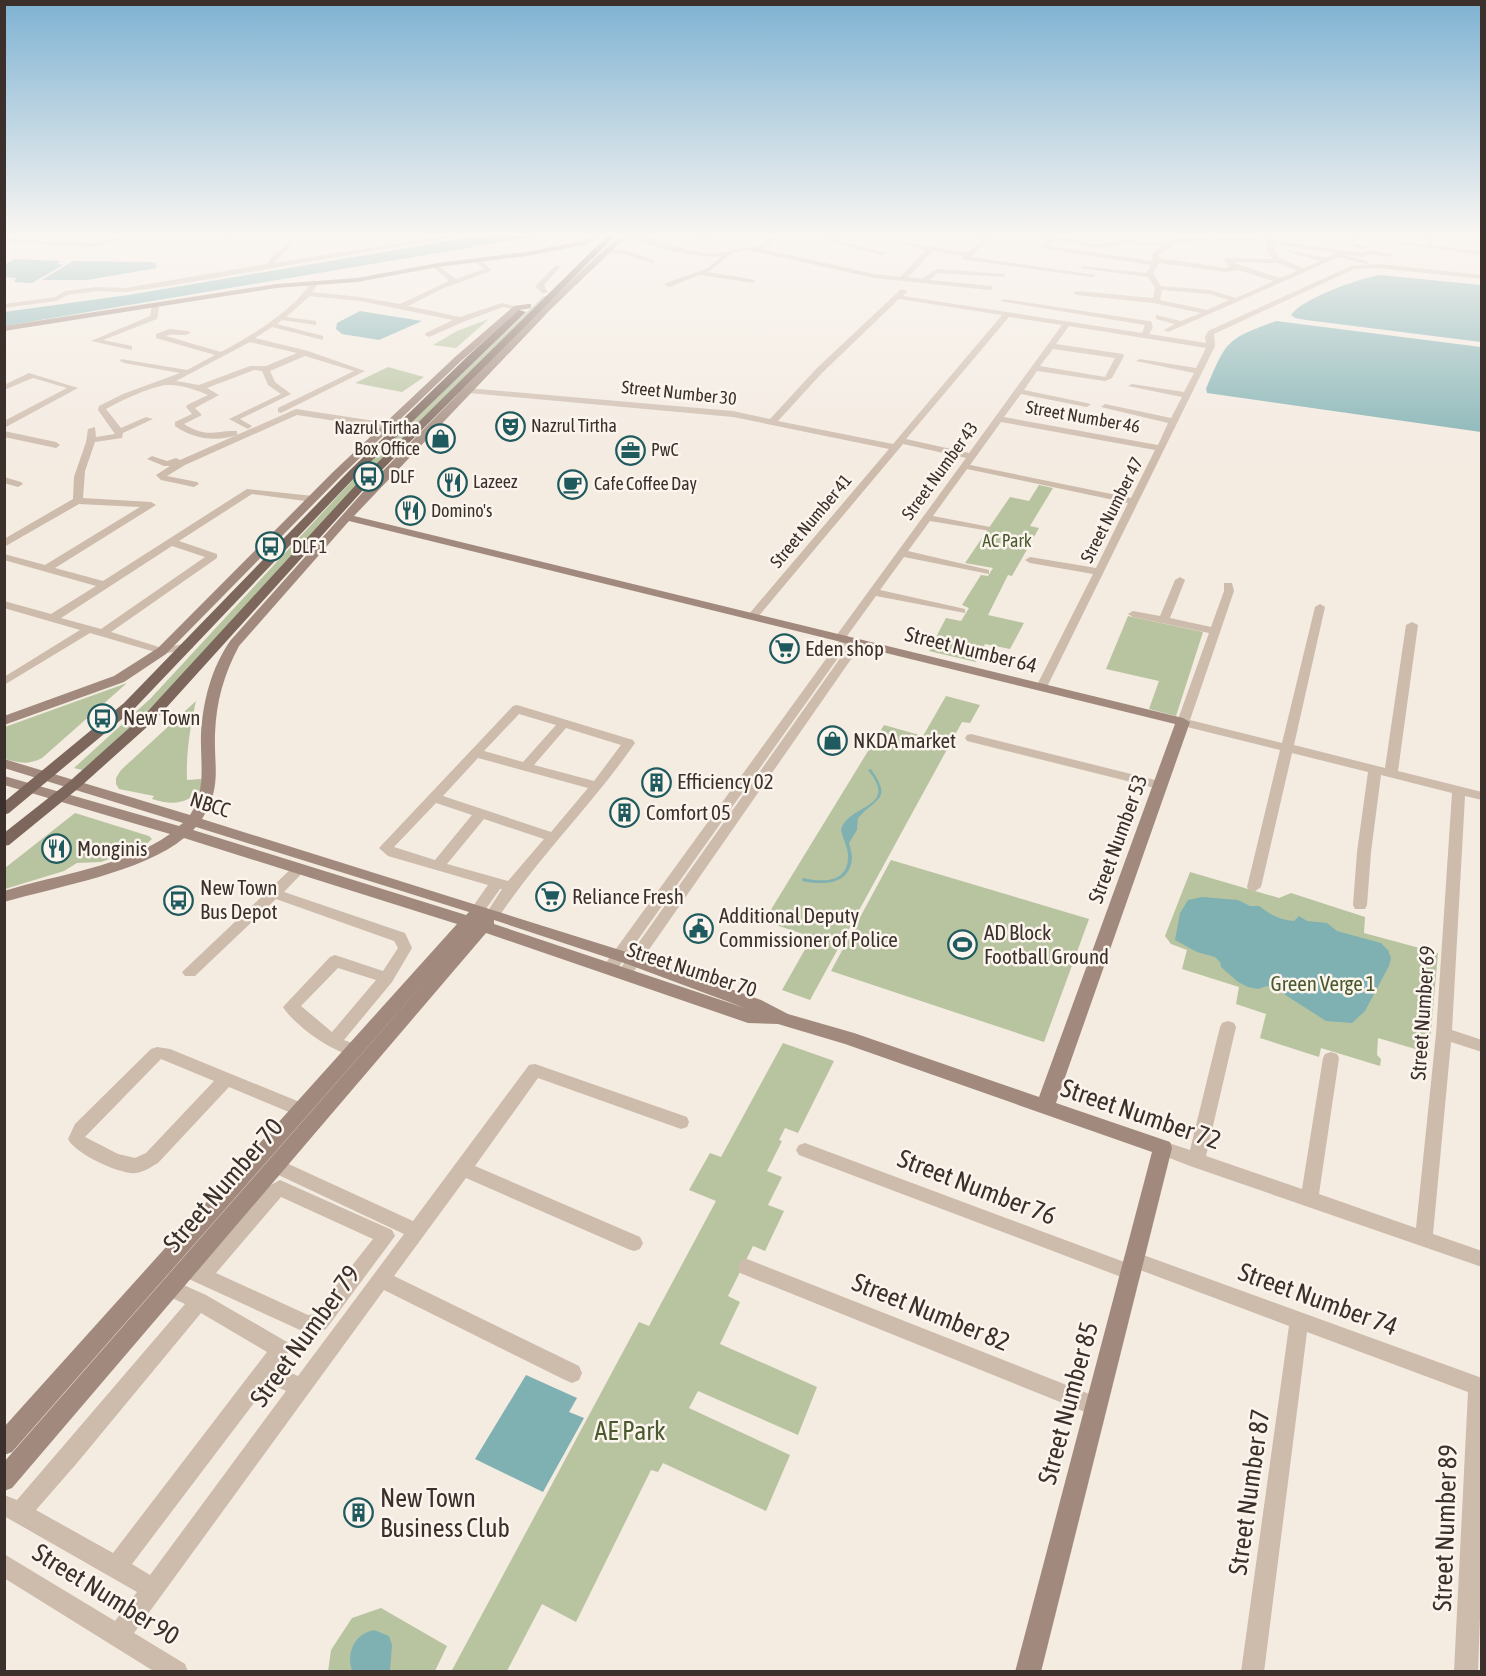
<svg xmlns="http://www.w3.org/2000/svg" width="1486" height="1676" font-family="'Asap Condensed',sans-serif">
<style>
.green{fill:#b8c4a0}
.water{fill:#7fb0b2}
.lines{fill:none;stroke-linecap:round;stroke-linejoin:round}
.street{fill:#cdbbac;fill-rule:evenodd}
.secondary{fill:#a18a7d;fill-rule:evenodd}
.primary{fill:#7d675c;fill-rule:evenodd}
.labels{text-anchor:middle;stroke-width:5;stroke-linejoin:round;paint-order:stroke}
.far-street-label{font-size:18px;fill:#3b302b;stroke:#fbf5ee}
.far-poi-label{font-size:18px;fill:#3b302b;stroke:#fbf5ee;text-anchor:start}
.far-park-label{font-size:18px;fill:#4a5a2e;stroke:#fbf5ee}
.poi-label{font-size:21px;fill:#3b302b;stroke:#fbf5ee;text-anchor:start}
.street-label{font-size:21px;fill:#3b302b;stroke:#fbf5ee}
.park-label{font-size:21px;fill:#4a5a2e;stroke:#fbf5ee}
.near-street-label{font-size:26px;fill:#3b302b;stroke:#fbf5ee}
.near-park-label{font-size:26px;fill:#4a5a2e;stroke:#fbf5ee}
.near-poi-label{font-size:26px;fill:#3b302b;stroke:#fbf5ee;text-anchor:start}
</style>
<rect width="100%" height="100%" fill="#f4ebe1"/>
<g class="green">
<path d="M544,296L547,297L174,685L122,736L82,770L74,768L151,698L372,459Z"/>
<path d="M489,319L456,348L433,345L457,331Z"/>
<path d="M388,367L424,377L402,392L355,383Z"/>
<path d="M1039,485L1053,488L1030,526L1039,528L1012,576L1008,575L988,615L1024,623L1010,649L985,644L976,662L929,651L946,618L961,621L969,608L962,605L981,575L988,576L993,568L965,563L1010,497L1029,501Z"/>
<path d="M1128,616L1203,632L1176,716L1149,709L1159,681L1106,669Z"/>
<path d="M127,683L42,758C29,765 18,763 5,759V727Z"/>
<path d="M946,696L980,705L970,723L962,722L810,1000L782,990L812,937L764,921L884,725L923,736Z"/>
<path d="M196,701C190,728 186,753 187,780L201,779L202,788C187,805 172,805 152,799L154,796L119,789L116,784V778L121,770Z"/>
<path d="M75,813L149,836L152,839L143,847L101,862L77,863L64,871L5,889V868Z"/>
<path d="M891,860L1089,919L1044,1042L831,971Z"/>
<path d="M1190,872L1279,898L1291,893L1365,917L1364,933L1438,953L1429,1053L1378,1038L1377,1055L1381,1059L1380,1066L1321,1048L1319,1057L1260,1038L1266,1014L1236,1004L1239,987L1182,969L1187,950L1171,944L1165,936Z"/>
<path d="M783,1043L834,1061L798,1133L785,1128L779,1140L782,1141L767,1171L782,1177L768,1205L784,1211L765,1251L753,1246L728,1296L740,1302L720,1344L817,1387L798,1435L698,1391L689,1408L790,1455L766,1511L663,1463L658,1472L651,1470L576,1622L542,1604L507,1671L451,1672L639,1322L649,1326L716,1201L689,1190L710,1153L721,1157Z"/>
<path d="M381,1608L447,1646L435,1671L328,1672L331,1650L352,1618Z"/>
</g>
<g class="water">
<path d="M485,235H543L5,326L4,312L128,295Z"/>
<path d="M14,259L60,261L57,264L63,265L32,283L14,282L16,278L5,277L4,265Z"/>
<path d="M73,261L146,262L155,263L157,268L87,280H42Z"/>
<path d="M1380,275L1481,285V342L1306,320L1295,318L1291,315C1301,299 1360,278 1380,275Z"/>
<path d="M360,311L422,321L379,340L342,334L336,329L337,323Z"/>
<path d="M1276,321L1481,347V432L1207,393L1206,389C1227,340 1225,340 1276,321Z"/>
<path d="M871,769C892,800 878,796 858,818L857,830L849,843C850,848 852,853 852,858C850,886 822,885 802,881L803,878C821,882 847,884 848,858C849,850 843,839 841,830C849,803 900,809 868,770Z"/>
<path d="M1202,897L1238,900L1250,906H1259C1271,915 1279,920 1294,921L1299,916L1307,921L1327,923L1337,931L1381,943L1388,950L1391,958L1389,966L1365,1011L1352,1023L1326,1021L1276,989L1267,986L1258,989L1248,987L1238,982L1221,967L1220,962L1215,957L1197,952L1175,940L1180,913L1188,900Z"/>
<path d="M526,1375L577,1398L569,1412L584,1418L543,1492L475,1459Z"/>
<path d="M374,1630L389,1636L392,1645L390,1671H352C346,1653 354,1634 374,1630Z"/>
</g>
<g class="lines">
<g class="street">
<path d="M123,235H131L98,247L4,243V239L97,243Z"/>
<path d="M233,235H240L227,242L222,241Z"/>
<path d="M451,235H465L168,286L125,292L97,291L67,295L57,301L4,308V304L55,297L65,291L97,287L125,288L267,264L271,257L289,243L291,246L274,263Z"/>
<path d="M625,235C655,233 684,255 715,253C730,252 742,246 757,247L774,235H781L763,249L874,274L900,277L926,250L890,242V240L968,253L980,241V237L992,235L971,257L1096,275L1092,277L965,260L962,258L963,256L933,251L908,277L921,279L937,269L1005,274V276L1003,277L938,273L929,280L992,286V290H989L874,278L747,250L732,253L708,272L751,279L755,281L754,283L700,275L669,287L665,285L666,283L708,268L722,256C703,260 642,245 625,235Z"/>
<path d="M691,235H699L711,240L708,242Z"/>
<path d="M826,235H833L832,238L885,253L882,255L824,240Z"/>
<path d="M1035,235H1046L1095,244L1127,240L1165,243L1172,239L1209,238L1211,241L1176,243L1175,245L1159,254V258L1226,268L1229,267L1223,260L1226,258L1272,259L1267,250L1266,235H1272V240L1362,253L1369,250L1392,255L1389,257L1370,254L1363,257L1342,254L1369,262L1366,264L1339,257L1168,332L1164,330L1175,324L1156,319V315L1181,321L1201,313L1153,303L1077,295L1073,293L1077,291L1153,298L1155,288L1148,277L1080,268L1083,266L1146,273L1151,265L1041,248L1047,239ZM1054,240L1095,248L1127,244L1162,246L1153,253L1152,261L1048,246ZM1273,244L1337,253L1326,258L1288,250V252L1320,261L1303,268L1279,258ZM1231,262L1277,263L1297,271L1280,278ZM1159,263L1226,272L1238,270L1274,281L1236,298L1210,290L1161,286L1153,273ZM1162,290L1209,294L1229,300L1207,310L1160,300Z"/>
<path d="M1352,235H1358L1356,244L1370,247V249L1350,246Z"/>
<path d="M1429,235H1435L1432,246L1482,251V255L1393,243L1396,241L1426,245Z"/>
<path d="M1219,237L1252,238L1255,240L1252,242L1217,240Z"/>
<path d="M604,250H625L655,261L652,263L624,254L602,253Z"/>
<path d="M478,259L491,269V271L444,288L408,306L460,317L502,303L521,308L517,310L503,307L463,322L429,337L425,335L426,333L453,320L360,301L310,296L286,317L316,321V325L282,320L277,324L323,336V340L272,327L255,338L308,351L365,371L281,413L278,412V408L354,371L305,356L270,371L275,382L291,394L240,419L252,426L248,429L229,419L281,394L268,385L262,371L254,370L207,388L219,395L195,408L202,415L184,424C208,439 215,430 237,431V435C216,442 193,439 175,426V422L192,414L186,407L187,405L208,395C197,390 180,384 167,385C152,386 120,401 106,409L121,428L146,417L153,419L123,433L122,438L95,442L85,471L83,498L151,502L156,505L55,568L103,581L247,489L313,496L318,499L313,502L252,494L179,541L217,554V558L111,632L162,648L189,643L193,644V648L162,654L90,633L4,685V677L80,630L4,608V601L51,614L96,586L4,560V554L45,565L140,507L79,504L4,547V539L73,499L74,477L86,442L88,429L95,427L96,437L115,434L98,410L99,406L123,394L180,373L124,363L120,361L121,359L187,370L215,355L156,338V334L169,329L189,331L190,333C183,338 174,332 166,336L221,352C255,333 291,313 313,280L320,282L312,292L360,297L400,304L449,281L433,267V265H437L456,279L484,269L475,261ZM250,342L297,353L266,366H250L199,385L176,381ZM172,546L205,557L101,629L61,618Z"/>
<path d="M1379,264L1482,275V279L1379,268L1354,269L1214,334L1215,346L1046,689L1042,691L1036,687L1093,574L1030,563L1025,560L1030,557L1096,568L1128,503L967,469L933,516L990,527V531L930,521L908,551L989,570V574L904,557L880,590L965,609V613L876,596L847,636L852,639L850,641L615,972H605L603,968L605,964L839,641L834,638L836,636L966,458L903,444L757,618H749V614L889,449L733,417L458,392L454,389L455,387L733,411L770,419L816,369L901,289L908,291L903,296L1142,333L1145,325L1000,301L1004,299L1148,321H1151L1153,327L1149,334L1206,343L1205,337L1208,331L1351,266ZM899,299L1002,315L893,444L778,421L822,373ZM1009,317L1062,325L969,453L906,439ZM1069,326L1206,348L1196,368L1140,359L1136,361L1194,373L1184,392L1132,384L1128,386L1182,397L1171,418L1105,404L1101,407L1168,423L1158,445L1004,417L1021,394L1087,407L1091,404L1024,390L1037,371L1105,381L1112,378L1124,356L1123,354L1056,344ZM1053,349L1115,358L1105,377L1040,366ZM1001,422L1155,450L1131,498L970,465Z"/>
<path d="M556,265L561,266L544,285L548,293H542L536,287L537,284Z"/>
<path d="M152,305L159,307L157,319L103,340L132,346V350L91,341L150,316Z"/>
<path d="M29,373L78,388L4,428V421L67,388L33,378L4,390V385Z"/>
<path d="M296,409L388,423L392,426L388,429L297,415L185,465L167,476L197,482L199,484L194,487L161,480L156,475L170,466H164L147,459L152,456L167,461L176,458L180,460Z"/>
<path d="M4,431L56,442L60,445L56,448L4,437Z"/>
<path d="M4,477L21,482L23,484L18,487L4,483Z"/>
<path d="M1180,577L1185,580L1170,618L1211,627L1224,591V583H1232L1234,591L1190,720L1282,743L1315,607L1320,604L1325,607L1294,745L1385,768L1406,625L1412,622L1418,625L1398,771L1482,792V800L1465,796L1452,1030L1482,1040V1052L1451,1042L1433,1234L1482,1251V1267L1190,1166L1157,1153L1154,1148L1157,1143L1163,1141L1190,1150L1220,1027L1222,1023L1228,1021L1234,1023L1236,1027L1206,1156L1302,1189L1323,1058L1325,1054L1331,1052L1337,1054L1339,1058L1319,1194L1416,1228L1436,1034L1452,793L1381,775L1371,852L1367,905L1365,909H1355L1353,905L1357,852L1368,772L1292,753L1261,887L1254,892L1249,890L1247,887L1280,750L1179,725L1177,722L1209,633L1133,617L1128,614L1133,611L1160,616L1175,580Z"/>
<path d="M857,639L863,642L630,977H620L617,973L620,969L853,640Z"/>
<path d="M517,705L633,740L635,743C593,804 539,856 498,918H488L486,914L502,889H500L483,913H473L471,909L488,885L388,856L379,848L513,706ZM519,714L556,725L523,762L484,751ZM566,728L621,745L594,781L534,765ZM478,758L588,788L551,832L443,796ZM436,803L472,815L435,860L394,847ZM484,819L544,839L508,881L447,864Z"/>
<path d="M971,734L1159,781L1165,785L1159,789L967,741L965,738L967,735Z"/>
<path d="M298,865L305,870L284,892L405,933L412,948L392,982L344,1040L360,1046L362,1050L360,1054C341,1061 292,1023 283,1007L330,957L335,955L383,971L398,948L394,941L276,899L195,976H185L182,972L293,867ZM338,968L376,980L332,1032L301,1006Z"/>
<path d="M157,1047L170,1049L307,1105L309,1110L307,1115L301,1117L229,1087L158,1163C151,1167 144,1172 136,1173C120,1175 74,1153 68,1139L75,1124L151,1049ZM161,1059L214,1081L146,1153L135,1158L118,1154L85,1137Z"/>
<path d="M535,1064L687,1117L689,1122L687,1127L681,1129L538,1078L475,1166L640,1237L643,1243L640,1249L634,1251L628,1249L466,1178L394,1276L579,1366L582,1373L579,1380L572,1383L565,1380L384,1290L134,1633L185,1664L188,1672H155L4,1578V1554L115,1621L137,1592L4,1516V1495L17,1500L185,1304L163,1294L161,1288L163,1282L170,1279L206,1295L287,1342L290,1349L279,1368L298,1376L404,1234L270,1171L267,1166L270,1161L276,1159L282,1161L413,1221L529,1065ZM201,1313L267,1352L113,1553L36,1510L77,1463ZM269,1383L286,1391L150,1575L132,1564Z"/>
<path d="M805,1143L1127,1263L1129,1254L1135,1252L1482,1378V1563L1478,1672H1454L1468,1392L1307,1332L1264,1672H1241L1289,1326L1140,1270L1141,1273L1139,1279L1132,1281L799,1155L796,1150L799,1145Z"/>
<path d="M280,1180L392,1230L395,1236L326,1329C317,1333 309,1334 300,1330L180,1275L178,1269L180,1263L187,1261L199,1266L267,1187ZM281,1197L373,1239L314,1314L308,1315L216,1273Z"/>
<path d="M747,1259L1102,1399L1105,1406L1102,1413L1095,1416L740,1273L738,1267L740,1261Z"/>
</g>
<g class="secondary">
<path d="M592,235H600L589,244L527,256L438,267L357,282L276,288L4,331V326L276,284L357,278L438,263L527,252L584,240Z"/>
<path d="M620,235H628L551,309L354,516L1183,718L1190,722L1056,1103L1170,1142L1172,1148L1041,1672H1015L1152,1152L845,1044L778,1024L748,1023L486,933L12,1488L4,1491V1462L451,952L12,1452L4,1455V1427L457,924L184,838C143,872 56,887 4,902V891C58,874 123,867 170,834L4,785V776L179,826L183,823L4,768V759L190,815C207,789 200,764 201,734C203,701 211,669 230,641L371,483L545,305ZM349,521L1175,724L1039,1097L854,1033L788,1014L761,1000L639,956L202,819C222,787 214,769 215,734C216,702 224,674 239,646ZM196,827L469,912L466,915L193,830ZM494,920L627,964L745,1008L494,924Z"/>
<path d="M528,304H531V308L520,310L461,361L341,476L166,654L124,682L4,725V716L114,676L158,648L333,472L455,357L514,306Z"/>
</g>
<g class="primary">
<path d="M608,235H616L373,479L157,718L80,787L9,845L4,846V833L70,781L147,712L365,475Z"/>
<path d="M519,310L526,312L358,474L134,709L9,813L4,815V802L124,703L350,470L469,355Z"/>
</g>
</g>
<linearGradient id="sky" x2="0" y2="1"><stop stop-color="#7eb2d2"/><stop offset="0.5" stop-color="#faf6f2"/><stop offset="1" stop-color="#faf6f2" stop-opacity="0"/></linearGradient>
<rect width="1486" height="469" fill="url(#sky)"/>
<defs>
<symbol id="theatre-ring" viewBox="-11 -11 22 22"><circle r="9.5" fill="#fbf5ee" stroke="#1f5a5e" stroke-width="1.5"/><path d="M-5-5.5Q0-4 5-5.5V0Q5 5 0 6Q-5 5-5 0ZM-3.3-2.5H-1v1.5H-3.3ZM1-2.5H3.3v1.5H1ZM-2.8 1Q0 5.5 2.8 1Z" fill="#1f5a5e"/></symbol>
<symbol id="shop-ring" viewBox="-11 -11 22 22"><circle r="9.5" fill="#fbf5ee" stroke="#1f5a5e" stroke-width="1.5"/><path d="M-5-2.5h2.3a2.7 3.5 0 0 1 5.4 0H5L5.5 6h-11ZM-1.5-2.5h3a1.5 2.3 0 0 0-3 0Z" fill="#1f5a5e"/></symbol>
<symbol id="office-ring" viewBox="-11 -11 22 22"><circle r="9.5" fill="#fbf5ee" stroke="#1f5a5e" stroke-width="1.5"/><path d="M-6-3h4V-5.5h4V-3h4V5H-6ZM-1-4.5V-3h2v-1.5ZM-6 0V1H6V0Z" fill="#1f5a5e"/></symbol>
<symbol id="bus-ring" viewBox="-11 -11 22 22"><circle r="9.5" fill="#fbf5ee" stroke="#1f5a5e" stroke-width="1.5"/><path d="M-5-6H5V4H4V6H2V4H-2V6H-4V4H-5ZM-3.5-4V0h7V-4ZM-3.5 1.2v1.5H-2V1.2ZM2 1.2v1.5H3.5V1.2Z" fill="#1f5a5e"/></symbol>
<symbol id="restaurant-ring" viewBox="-11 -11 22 22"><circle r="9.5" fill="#fbf5ee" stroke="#1f5a5e" stroke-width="1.5"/><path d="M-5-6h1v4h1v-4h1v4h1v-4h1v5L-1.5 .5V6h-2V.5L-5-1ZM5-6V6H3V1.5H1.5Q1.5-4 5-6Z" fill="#1f5a5e"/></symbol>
<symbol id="cafe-ring" viewBox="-11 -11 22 22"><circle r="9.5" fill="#fbf5ee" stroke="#1f5a5e" stroke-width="1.5"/><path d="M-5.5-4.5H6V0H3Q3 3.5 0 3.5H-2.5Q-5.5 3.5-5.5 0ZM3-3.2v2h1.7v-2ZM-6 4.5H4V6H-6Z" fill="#1f5a5e"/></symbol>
<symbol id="supermarket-ring" viewBox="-11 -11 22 22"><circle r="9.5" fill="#fbf5ee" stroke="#1f5a5e" stroke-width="1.5"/><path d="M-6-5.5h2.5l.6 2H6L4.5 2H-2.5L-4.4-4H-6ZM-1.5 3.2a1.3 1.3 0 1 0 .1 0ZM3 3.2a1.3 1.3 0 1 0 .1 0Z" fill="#1f5a5e"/></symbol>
<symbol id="building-ring" viewBox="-11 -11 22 22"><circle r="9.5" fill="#fbf5ee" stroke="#1f5a5e" stroke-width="1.5"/><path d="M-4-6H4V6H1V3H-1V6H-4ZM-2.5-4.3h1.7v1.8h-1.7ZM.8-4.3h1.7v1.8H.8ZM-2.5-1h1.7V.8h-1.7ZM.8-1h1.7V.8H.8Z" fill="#1f5a5e"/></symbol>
<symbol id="civic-ring" viewBox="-11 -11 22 22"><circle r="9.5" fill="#fbf5ee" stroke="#1f5a5e" stroke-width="1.5"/><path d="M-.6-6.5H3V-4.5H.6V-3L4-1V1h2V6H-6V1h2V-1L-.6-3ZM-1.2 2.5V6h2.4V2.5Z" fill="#1f5a5e"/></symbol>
<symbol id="stadium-ring" viewBox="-11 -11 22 22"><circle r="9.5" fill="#fbf5ee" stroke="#1f5a5e" stroke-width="1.5"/><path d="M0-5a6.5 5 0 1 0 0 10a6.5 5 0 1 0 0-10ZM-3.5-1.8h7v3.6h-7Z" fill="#1f5a5e"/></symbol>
</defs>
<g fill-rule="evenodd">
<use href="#theatre-ring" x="494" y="410" width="33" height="33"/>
<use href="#shop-ring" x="424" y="422" width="33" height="33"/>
<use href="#office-ring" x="614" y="434" width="33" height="33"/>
<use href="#bus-ring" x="352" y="460" width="33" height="33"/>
<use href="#restaurant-ring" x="436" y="466" width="33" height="33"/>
<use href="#cafe-ring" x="556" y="468" width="33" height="33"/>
<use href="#restaurant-ring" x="394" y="494" width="33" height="33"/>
<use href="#bus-ring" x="254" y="530" width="33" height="33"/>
<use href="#supermarket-ring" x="768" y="632" width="33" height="33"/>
<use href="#bus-ring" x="86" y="702" width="33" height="33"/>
<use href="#shop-ring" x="816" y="724" width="33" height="33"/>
<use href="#building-ring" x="640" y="766" width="33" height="33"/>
<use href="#building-ring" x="608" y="796" width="33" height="33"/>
<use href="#restaurant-ring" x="40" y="832" width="33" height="33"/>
<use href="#supermarket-ring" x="534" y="880" width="33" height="33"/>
<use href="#bus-ring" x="162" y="884" width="33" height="33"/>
<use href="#civic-ring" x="682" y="912" width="33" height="33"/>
<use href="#stadium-ring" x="946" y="928" width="33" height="33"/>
<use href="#building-ring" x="342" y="1496" width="33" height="33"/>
</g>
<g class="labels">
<g class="far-street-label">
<text transform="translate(679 393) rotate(6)" y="6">Street Number 30</text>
<text transform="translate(1083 417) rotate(10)" y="6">Street Number 46</text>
<text transform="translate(940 471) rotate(-54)" y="6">Street Number 43</text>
<text transform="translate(1112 510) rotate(-63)" y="6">Street Number 47</text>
<text transform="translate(811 521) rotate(-50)" y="6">Street Number 41</text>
</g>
<g class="far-poi-label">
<text x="531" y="432">Nazrul Tirtha</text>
<text x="420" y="434" text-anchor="end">Nazrul Tirtha<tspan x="420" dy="21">Box Office</tspan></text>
<text x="651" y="456">PwC</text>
<text x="390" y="483">DLF</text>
<text x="473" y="488">Lazeez</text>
<text x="594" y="490">Cafe Coffee Day</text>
<text x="431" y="517">Domino's</text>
<text x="292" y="553">DLF 1</text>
</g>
<g class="far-park-label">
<text x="1007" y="547">AC Park</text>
</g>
<g class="poi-label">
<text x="805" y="656">Eden shop</text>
<text x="123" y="725">New Town</text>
<text x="853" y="748">NKDA market</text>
<text x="677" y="789">Efficiency 02</text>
<text x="646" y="820">Comfort 05</text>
<text x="77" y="856">Monginis</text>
<text x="200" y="895">New Town<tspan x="200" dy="24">Bus Depot</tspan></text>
<text x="572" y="904">Reliance Fresh</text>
<text x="719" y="923">Additional Deputy<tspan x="719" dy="24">Commissioner of Police</tspan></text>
<text x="984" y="940">AD Block<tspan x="984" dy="24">Football Ground</tspan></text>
</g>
<g class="street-label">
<text transform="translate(971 650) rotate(14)" y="7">Street Number 64</text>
<text transform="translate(210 805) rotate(18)" y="7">NBCC</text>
<text transform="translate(1118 839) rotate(-70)" y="7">Street Number 53</text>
<text transform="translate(692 970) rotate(18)" y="7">Street Number 70</text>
<text transform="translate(1423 1013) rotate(-86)" y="7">Street Number 69</text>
</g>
<g class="park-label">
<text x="1323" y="991">Green Verge 1</text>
</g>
<g class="near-street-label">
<text transform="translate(1141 1114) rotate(19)" y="9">Street Number 72</text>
<text transform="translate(223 1185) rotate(-49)" y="9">Street Number 70</text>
<text transform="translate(977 1187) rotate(21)" y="9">Street Number 76</text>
<text transform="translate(1318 1299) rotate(20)" y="9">Street Number 74</text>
<text transform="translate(931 1312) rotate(22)" y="9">Street Number 82</text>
<text transform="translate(305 1336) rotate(-54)" y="9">Street Number 79</text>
<text transform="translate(1068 1403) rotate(-75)" y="9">Street Number 85</text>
<text transform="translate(1249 1492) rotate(-82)" y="9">Street Number 87</text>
<text transform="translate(1445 1528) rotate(-88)" y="9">Street Number 89</text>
<text transform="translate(106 1594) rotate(32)" y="9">Street Number 90</text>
</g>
<g class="near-park-label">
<text x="630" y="1440">AE Park</text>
</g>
<g class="near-poi-label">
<text x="380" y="1507">New Town<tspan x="380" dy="30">Business Club</tspan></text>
</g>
</g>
<rect width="1486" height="1676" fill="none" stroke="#3b302b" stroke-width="12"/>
</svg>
